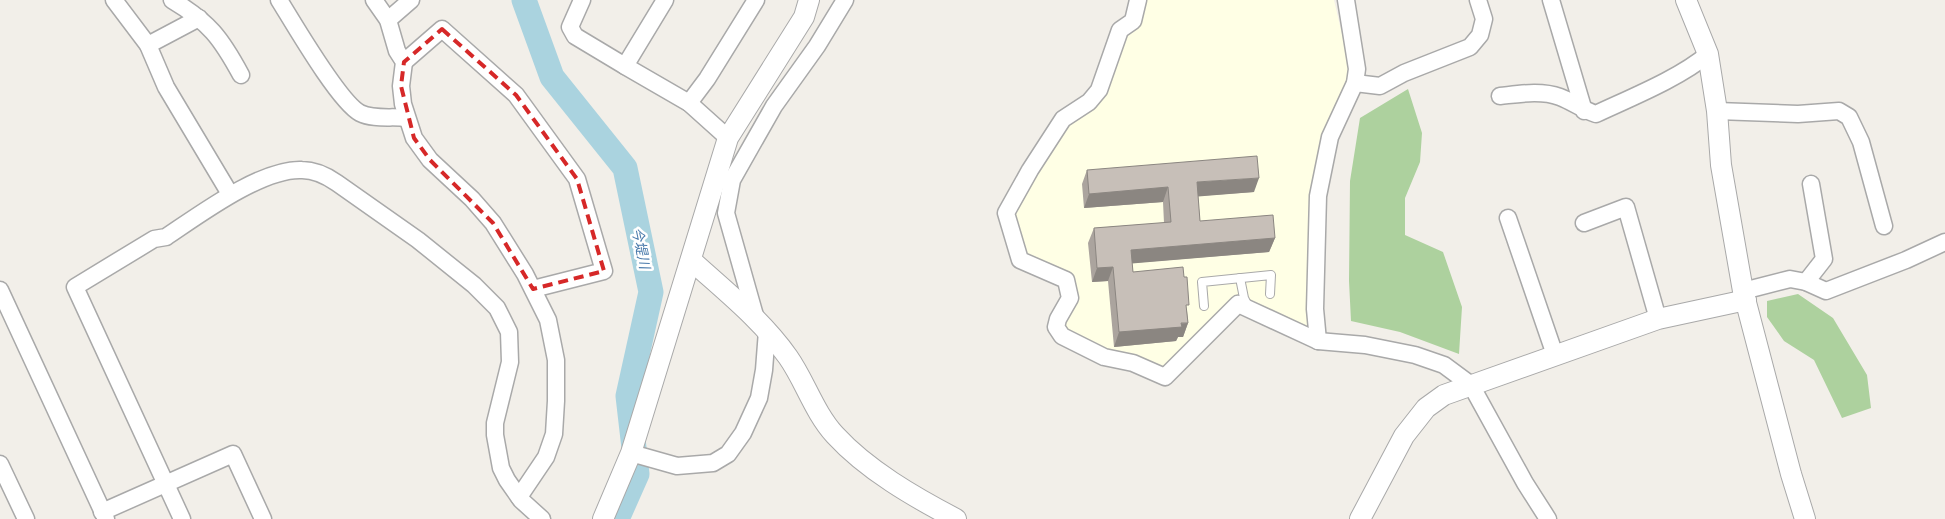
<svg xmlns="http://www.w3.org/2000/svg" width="1945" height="519" font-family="'Source Sans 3','Noto Sans JP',sans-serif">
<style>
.education{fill:#ffffe5}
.forest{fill:#add19e}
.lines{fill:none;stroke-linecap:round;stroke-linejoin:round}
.river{stroke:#aad3df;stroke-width:25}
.service-casing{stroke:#a9a9a9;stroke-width:10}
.minor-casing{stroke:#a9a9a9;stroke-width:19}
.tertiary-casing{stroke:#a9a9a9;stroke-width:22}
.service{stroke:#fff;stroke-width:8}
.minor{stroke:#fff;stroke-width:16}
.tertiary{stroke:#fff;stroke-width:20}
.wall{fill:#aba49e}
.shaded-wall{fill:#8b8681}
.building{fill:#c7bfb8;stroke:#8b8681}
.marked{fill:none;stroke:#d62828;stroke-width:4;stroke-dasharray:10 6;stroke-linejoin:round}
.labels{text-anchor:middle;stroke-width:5;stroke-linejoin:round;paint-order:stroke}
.water-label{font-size:14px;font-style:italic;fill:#4a7aab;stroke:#fff}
</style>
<rect width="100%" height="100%" fill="#f2efe9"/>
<path class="education" d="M1142,0H1334L1351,73L1322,134L1312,189L1309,325L1306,330L1259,305L1235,295L1168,369L1106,353L1064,332L1062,321L1076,299L1026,258L1011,214L1066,123L1077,116Z"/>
<g class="forest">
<path d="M1408,89L1422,133L1420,162L1405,198V235L1443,252L1462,307L1459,354L1400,332L1351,321L1349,281L1350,181L1360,118Z"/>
<path d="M1798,294L1833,318L1867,375L1871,408L1842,418L1814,360L1784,341L1767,317V301Z"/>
</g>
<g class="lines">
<path class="river" d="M524,0L552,77L625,168L651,292L628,396L637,474L617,519"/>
<defs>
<g id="service">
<path d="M1240,278L1244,298L1248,306"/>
<path d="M1204,306L1202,282L1271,275L1270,294"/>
</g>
<g id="minor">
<path d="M114,0L148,45L166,87L230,194"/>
<path d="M172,0C209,22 221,38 241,75"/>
<path d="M279,0C294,24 339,102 360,113C374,120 392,116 406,118"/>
<path d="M374,0L388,20L397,51L404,62L401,86L403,104L414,138L430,160L472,199L493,223L525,274L548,320L556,360V401L554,434L546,457L519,497"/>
<path d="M582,0L570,27L575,36L625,66"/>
<path d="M665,0L625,66L689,103L728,138"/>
<path d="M1138,0L1133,21L1120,30L1099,90L1089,102L1063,119L1030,170L1006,213L1020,260L1066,280L1070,298L1058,319L1056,327L1062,336L1104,357L1133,363L1165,377L1238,304L1318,341L1365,345L1415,355L1444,365L1471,385L1525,483L1548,519"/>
<path d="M1551,0L1584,111"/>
<path d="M388,20L411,0"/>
<path d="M148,45L199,18"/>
<path d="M404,62L442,29L516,95L577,179L604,271L533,289"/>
<path d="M1355,83L1380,86L1404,73L1470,47L1480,35L1484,19L1478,0"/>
<path d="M1500,96C1519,94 1541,90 1560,97C1573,102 1583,110 1596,114C1630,98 1680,78 1708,54"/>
<path d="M689,103L707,79L756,0"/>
<path d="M1717,111L1798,114L1839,111L1849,117L1861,142L1884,226"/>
<path d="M1508,218L1555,355"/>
<path d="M1584,223L1626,207L1658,319"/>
<path d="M1806,282L1824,259L1811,184"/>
<path d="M0,290L106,519"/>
<path d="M1743,291L1790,279L1806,282L1826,291L1906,260L1945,242"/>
<path d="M756,319L726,213L732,180L774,106L817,46L845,0"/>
<path d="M1318,341L1315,309L1318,196L1330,137L1355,83L1357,69L1346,0"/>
<path d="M631,453L677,466L713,463L728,454L743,433L759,398L764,370L767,331"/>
<path d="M0,464L26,519"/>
<path d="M102,512L233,454L263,519"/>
<path d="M182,519L75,287L154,239L166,237C199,215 262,168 302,170C314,170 327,176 337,183L418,240L474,285L497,308L509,332L510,362L495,423V435L501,468L507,480L521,500L542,519"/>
</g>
<g id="tertiary">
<path d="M1686,0L1708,54L1717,111L1721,165L1743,291L1791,474L1805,519"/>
<path d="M691,260C725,291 761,319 788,357C805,381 814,412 835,435C867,470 914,497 956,519"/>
<path d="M603,519L631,453L728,138L804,17L809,0"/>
<path d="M1360,519L1404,436L1426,408L1444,395L1658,319L1746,300"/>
</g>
</defs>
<use href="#service" class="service-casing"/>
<use href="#minor" class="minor-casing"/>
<use href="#tertiary" class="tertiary-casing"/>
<use href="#service" class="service"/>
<use href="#minor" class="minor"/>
<use href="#tertiary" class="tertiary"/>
</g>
<path class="wall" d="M1087,170L1254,192L1198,196L1200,221L1275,238L1269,252L1132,263L1133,272L1187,311L1188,323L1183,337H1178L1176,341L1114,347L1108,281L1092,282L1088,243L1094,228L1164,223L1163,202L1084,208L1082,184Z"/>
<g class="shaded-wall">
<path d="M1259,178L1254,192L1192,197L1197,182Z"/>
<path d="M1168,187L1163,202L1084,208L1089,194Z"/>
<path d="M1275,238L1269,252L1126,264L1131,250Z"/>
<path d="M1113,267L1108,281L1092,282L1097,268Z"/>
<path d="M1188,323L1183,337H1178L1176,341L1114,347L1119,332Z"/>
</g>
<path class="building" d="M1257,156L1259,178L1197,182L1200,221L1273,215L1275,238L1131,250L1133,272L1183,267L1184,277H1187L1189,305H1186L1188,323H1181L1182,327L1119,332L1113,267L1097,268L1094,228L1171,222L1168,187L1089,194L1087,170Z"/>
<path class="marked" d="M442,29L516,95L577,179L604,271L533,289L493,223L430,160L414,138L401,86L404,62Z"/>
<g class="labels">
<g class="water-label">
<text transform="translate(641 248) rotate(78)" y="5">今堤川</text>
</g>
</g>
</svg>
